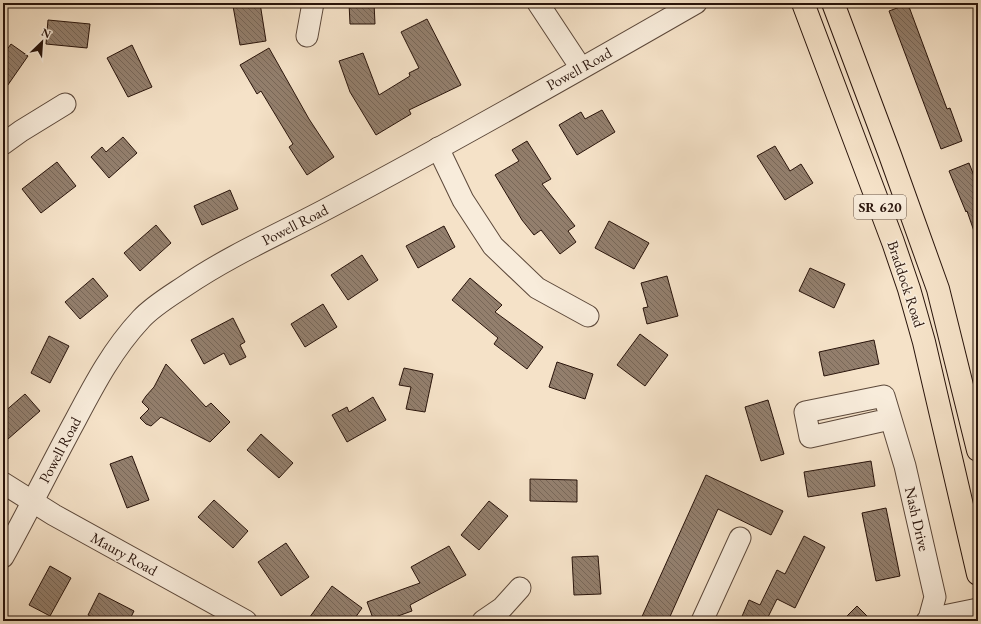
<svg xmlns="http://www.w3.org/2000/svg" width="981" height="624" font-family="'EB Garamond',serif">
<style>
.building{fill:url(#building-back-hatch);stroke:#29140b}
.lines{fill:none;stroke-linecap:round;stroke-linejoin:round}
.minor-casing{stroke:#5c483a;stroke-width:23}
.major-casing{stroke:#29140b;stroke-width:24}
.minor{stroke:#f8ecdb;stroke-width:21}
.major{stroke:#f5e2c8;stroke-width:22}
.labels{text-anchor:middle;stroke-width:3;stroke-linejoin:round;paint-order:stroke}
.shield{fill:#f8ecdb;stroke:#675549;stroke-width:1}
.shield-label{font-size:14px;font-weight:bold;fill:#29140b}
.street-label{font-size:15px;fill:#29140b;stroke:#f8ecdb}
</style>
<defs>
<pattern id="building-back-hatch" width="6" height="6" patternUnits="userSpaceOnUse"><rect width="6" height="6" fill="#937f6d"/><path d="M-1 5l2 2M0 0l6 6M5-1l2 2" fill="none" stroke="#786758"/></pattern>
</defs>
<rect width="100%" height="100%" fill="#f5e2c8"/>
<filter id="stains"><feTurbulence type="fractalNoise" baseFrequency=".005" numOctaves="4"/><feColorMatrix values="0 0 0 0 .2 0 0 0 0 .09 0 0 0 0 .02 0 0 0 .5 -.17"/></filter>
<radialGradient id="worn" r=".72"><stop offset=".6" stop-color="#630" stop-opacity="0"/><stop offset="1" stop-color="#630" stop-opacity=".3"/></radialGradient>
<g class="building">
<path d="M252,3H260L266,41L240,45L233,6Z"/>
<path d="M349,3H374L375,24H350Z"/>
<path d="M908,4L947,109L950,108L962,141L941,149L889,11Z"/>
<path d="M427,19L461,85L409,110L411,114L376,135L350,92L339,61L363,53L379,95L410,76L409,73L419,68L401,32Z"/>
<path d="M48,20L90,24L87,48L46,44Z"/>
<path d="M11,44L28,56L3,92V55Z"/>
<path d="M132,45L152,87L128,97L107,58Z"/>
<path d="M269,48L309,119L334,157L307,175L289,147L293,144L261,91L257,94L240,65Z"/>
<path d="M602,110L615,132L577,155L559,125L581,112L585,119Z"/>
<path d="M123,137L137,153L109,178L91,157L102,147L106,152Z"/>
<path d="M527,141L551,179L542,184L575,226L568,231L576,242L560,254L541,230L534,235L522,220L495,175L519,161L512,150Z"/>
<path d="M775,146L790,171L801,164L813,183L785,200L757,156Z"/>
<path d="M57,162L76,186L41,213L22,189Z"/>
<path d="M969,163L978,186V237H976L967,211L966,212L949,171Z"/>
<path d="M230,190L238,209L202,225L194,206Z"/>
<path d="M609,221L649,243L634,269L595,248Z"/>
<path d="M156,225L171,243L140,271L124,253Z"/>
<path d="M444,226L455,247L418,268L406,246Z"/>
<path d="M362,255L378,280L348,300L331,275Z"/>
<path d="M810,268L845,284L834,308L799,291Z"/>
<path d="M667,276L678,316L647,324L643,308L648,307L641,283Z"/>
<path d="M93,278L108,296L80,319L65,302Z"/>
<path d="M470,278L502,305L495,312L543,347L527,369L494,344L498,338L452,300Z"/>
<path d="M323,304L337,327L305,347L291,324Z"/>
<path d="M233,318L245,342L240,345L246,357L230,365L224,353L204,364L191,340Z"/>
<path d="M640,334L668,355L645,386L617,365Z"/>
<path d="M49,336L69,346L50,383L31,373Z"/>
<path d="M874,340L879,364L824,376L819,352Z"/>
<path d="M557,362L593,374L585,399L549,387Z"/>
<path d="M166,364L206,407L211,403L230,422L210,442L161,417L151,426L146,424L140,418L149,409L142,402L146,396L154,387Z"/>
<path d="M404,368L433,374L425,412L406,409L411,387L399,385Z"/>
<path d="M25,394L40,411L8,439L3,433V413Z"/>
<path d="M373,397L386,420L347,442L332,415L347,407L349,412Z"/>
<path d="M768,400L784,454L761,461L745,407Z"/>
<path d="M261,434L293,463L279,478L247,450Z"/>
<path d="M132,456L149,500L127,508L110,464Z"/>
<path d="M871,461L875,486L808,497L804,472Z"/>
<path d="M706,475L783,511L771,535L718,509L668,621H640Z"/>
<path d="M530,479L577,480V502L530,501Z"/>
<path d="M214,500L248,531L233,548L198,517Z"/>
<path d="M489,501L508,516L479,550L461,535Z"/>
<path d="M886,508L900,576L876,581L862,513Z"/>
<path d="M804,536L825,547L795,608L777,599L766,621H740L749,600L760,605L777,570L785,574Z"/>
<path d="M286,543L309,577L281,596L258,562Z"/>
<path d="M449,546L466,575L410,605L412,611L384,621H374L367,602L420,583L411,567Z"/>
<path d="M598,556L601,594L574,595L572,557Z"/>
<path d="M50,566L71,578L50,616L29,605Z"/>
<path d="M332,586L362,608L353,621H307Z"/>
<path d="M99,593L134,611L129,621H100L88,615Z"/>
<path d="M857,606L872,621H842Z"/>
</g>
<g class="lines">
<defs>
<g id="minor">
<path d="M538,3L581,68"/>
<path d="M307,36L313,3"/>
<path d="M3,144L21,131L65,104"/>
<path d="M438,148L463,200L493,246L537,288L588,316"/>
<path d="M890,419L810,437L805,412L884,396L905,466L935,597L929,619L927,621"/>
<path d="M3,483L54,515L246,621"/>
<path d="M3,557C28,512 51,465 76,419C95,383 113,349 141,319C153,306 170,296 185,286C232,254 284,232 334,205C456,140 576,72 696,3"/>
<path d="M929,619L978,609"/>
<path d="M483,621L502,608L520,588"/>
<path d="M702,621L740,538"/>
</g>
<g id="major">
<path d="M803,3L893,242L909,289L924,342L978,574"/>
<path d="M833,3L890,155L938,289L978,450"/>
</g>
</defs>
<use href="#minor" class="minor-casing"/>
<use href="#major" class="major-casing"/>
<use href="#minor" class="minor"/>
<use href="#major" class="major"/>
</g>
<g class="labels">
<rect class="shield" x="854" y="195" width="52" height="24" rx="3"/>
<g class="shield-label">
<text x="880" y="212">SR 620</text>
</g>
<g class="street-label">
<text transform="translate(579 69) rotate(-29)" y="5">Powell Road</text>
<text transform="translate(295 225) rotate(-27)" y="5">Powell Road</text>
<text transform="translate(906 284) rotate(72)" y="5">Braddock Road</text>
<text transform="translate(60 450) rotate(-62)" y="5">Powell Road</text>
<text transform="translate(917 519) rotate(77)" y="5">Nash Drive</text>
<text transform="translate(124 554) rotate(29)" y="5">Maury Road</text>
</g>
</g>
<rect width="981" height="624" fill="none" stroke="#f5e2c8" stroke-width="16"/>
<rect x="4" y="4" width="973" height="616" fill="none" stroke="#29140b" stroke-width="2"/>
<rect x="8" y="8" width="965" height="608" fill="none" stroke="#29140b"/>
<g transform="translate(42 42) rotate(25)" stroke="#f8ecdb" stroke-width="3" paint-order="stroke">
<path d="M0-3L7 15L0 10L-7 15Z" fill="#29140b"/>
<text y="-6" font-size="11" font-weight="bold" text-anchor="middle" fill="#29140b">N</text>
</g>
<rect width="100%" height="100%" filter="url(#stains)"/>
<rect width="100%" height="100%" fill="url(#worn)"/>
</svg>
